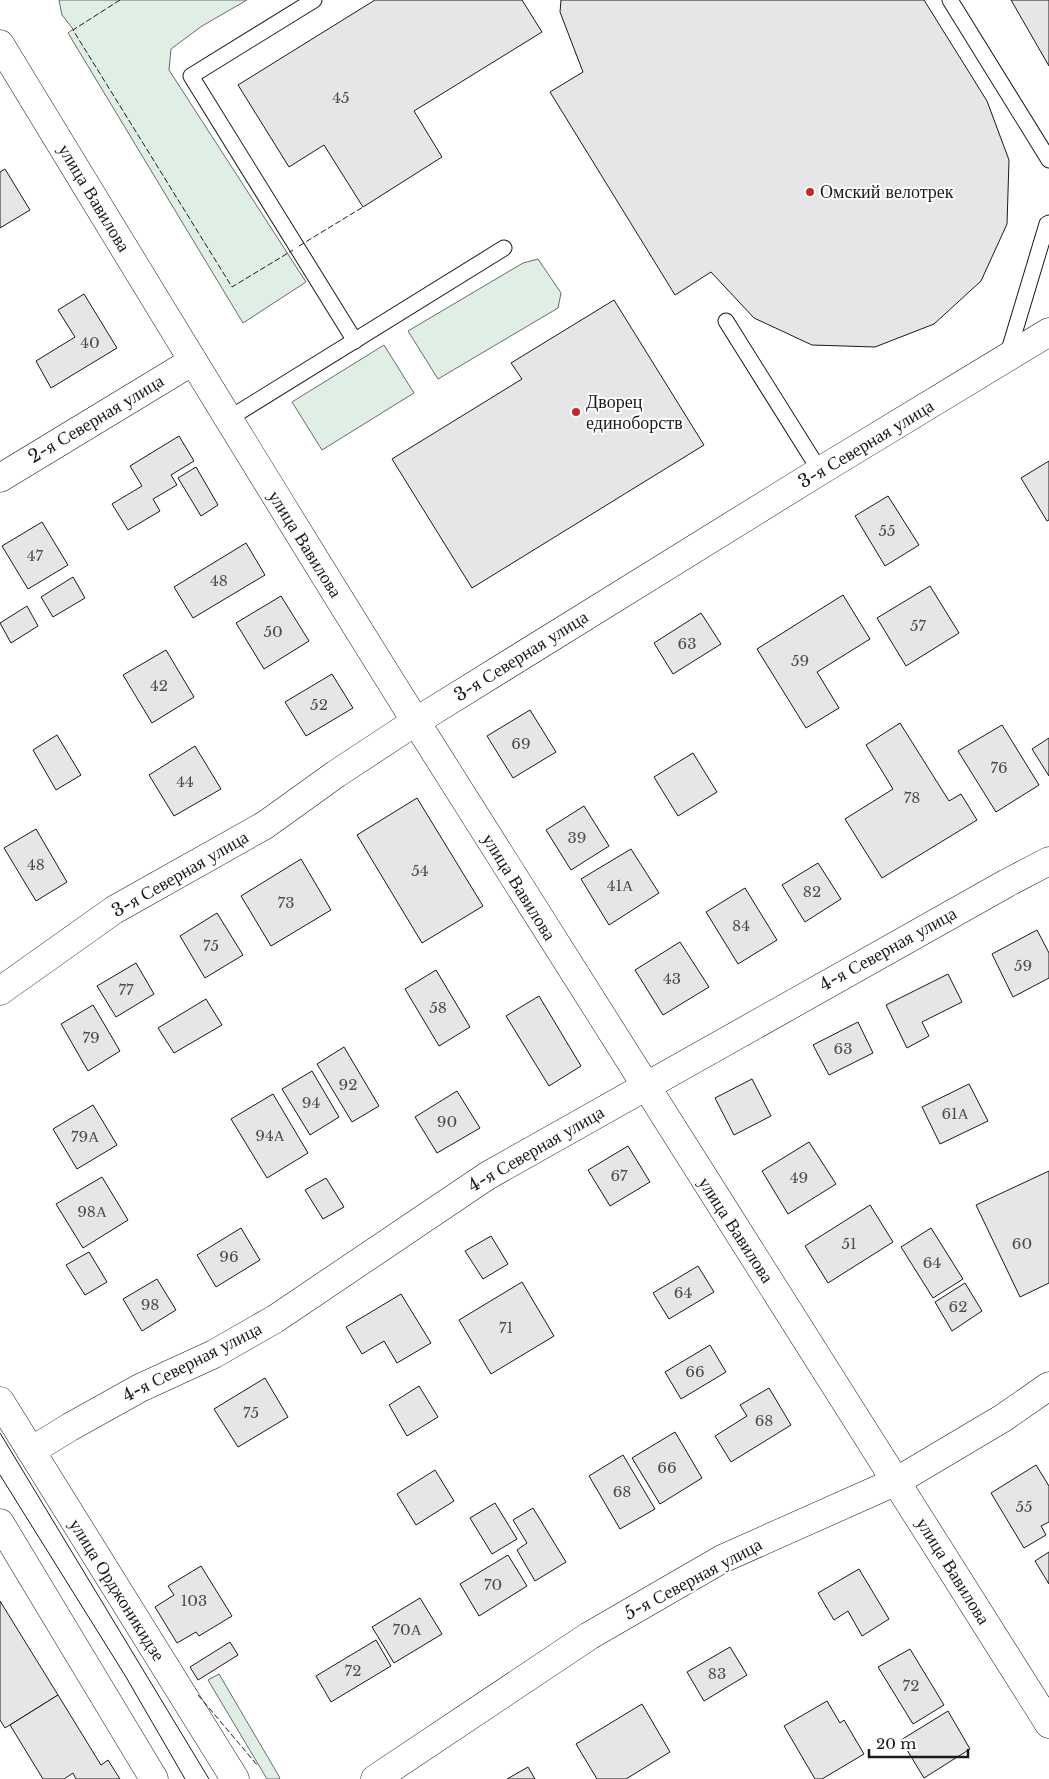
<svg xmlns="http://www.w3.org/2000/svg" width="1049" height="1779" font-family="'Libre Baskerville',serif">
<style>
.green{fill:#e0efe3;stroke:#6a6a6a}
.building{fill:#e6e6e6;stroke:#1a1a1a}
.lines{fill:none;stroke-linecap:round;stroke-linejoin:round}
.lane-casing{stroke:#1a1a1a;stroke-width:17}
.street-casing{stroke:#1a1a1a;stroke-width:29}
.secondary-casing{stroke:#1a1a1a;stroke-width:29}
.lane{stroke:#fff;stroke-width:15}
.street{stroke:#fff;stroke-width:28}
.secondary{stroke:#fff;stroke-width:28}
.tram{stroke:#1a1a1a;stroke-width:1}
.fence{stroke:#1a1a1a;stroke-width:1;stroke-dasharray:6 2.5;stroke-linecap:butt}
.poi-dot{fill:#c62828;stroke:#fff;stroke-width:2}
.labels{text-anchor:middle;stroke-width:4;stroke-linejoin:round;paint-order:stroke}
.number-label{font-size:15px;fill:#4d4d4d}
.poi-label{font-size:18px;fill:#1a1a1a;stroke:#fff;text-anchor:start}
.street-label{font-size:18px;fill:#1a1a1a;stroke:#fff}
</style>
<rect width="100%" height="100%" fill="#fff"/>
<g class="green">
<path d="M59,0H247L202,26L171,49L169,70L306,282L243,323L68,33L73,29L62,15Z"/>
<path d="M538,259L561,293L558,308L438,379L408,331L523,263Z"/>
<path d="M384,345L414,393L322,450L292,402Z"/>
<path d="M219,1674L280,1778L279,1779H267L208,1680Z"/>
</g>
<g class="building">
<path d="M375,0H522L542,32L414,111L442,157L363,207L324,145L289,167L238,85Z"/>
<path d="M561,0H924L987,101L1009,160L1007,224L981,281L934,324L875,347L812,345L754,318L711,272L675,295L550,92L583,72L560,12Z"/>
<path d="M1011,0H1049V66Z"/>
<path d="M5,169L30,210L0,228V172Z"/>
<path d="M84,294L117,348L51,388L36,361L75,337L58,310Z"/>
<path d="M614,300L704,445L472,588L392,459L522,379L511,363Z"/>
<path d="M179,436L194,461L171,475L177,485L153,499L160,511L128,530L112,504L142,486L130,466Z"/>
<path d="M1049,461V520L1047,521L1021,478Z"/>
<path d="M196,467L218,505L201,516L178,478Z"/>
<path d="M888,496L919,545L885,566L855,516Z"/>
<path d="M42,522L68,565L28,589L2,546Z"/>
<path d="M246,543L265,575L193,618L174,587Z"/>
<path d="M73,577L85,598L53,617L41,597Z"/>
<path d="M930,586L959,633L906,666L877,618Z"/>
<path d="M843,595L870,639L817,672L839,708L806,728L757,649Z"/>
<path d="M281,596L309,641L264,669L236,623Z"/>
<path d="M27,606L38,626L11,643L0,623Z"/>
<path d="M701,613L721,644L673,674L654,643Z"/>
<path d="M166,650L194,697L152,723L123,675Z"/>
<path d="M332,674L353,708L306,736L285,702Z"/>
<path d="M530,710L556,752L513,778L487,736Z"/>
<path d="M900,723L949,801L961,794L977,820L882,878L845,819L893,789L866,745Z"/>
<path d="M1002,725L1039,785L996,812L958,751Z"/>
<path d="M57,735L81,775L56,790L33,750Z"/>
<path d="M1049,738V776L1032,749Z"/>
<path d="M195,746L221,789L174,816L149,775Z"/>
<path d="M693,753L717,792L678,816L654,777Z"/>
<path d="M417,798L483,906L422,943L357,835Z"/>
<path d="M584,806L609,846L571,870L546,830Z"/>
<path d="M36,829L67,882L36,901L4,848Z"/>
<path d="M631,849L659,893L609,925L581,879Z"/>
<path d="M301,859L331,910L271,946L241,896Z"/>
<path d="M818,863L841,899L805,922L782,885Z"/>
<path d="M745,888L777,940L738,964L706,912Z"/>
<path d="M217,913L243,955L205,978L180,936Z"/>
<path d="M1037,930L1049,953V978L1013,997L992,954Z"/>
<path d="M680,942L709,987L663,1015L635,970Z"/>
<path d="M136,963L154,994L116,1017L97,986Z"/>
<path d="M436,970L470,1027L439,1046L405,989Z"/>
<path d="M948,974L962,1002L922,1022L929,1036L907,1048L886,1005Z"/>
<path d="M539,996L581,1066L549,1086L506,1016Z"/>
<path d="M206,999L222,1025L174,1053L158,1028Z"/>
<path d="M93,1005L120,1051L88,1071L61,1024Z"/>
<path d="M858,1022L873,1053L829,1075L813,1045Z"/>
<path d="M344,1047L379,1106L352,1122L317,1064Z"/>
<path d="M312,1071L339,1117L310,1135L282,1089Z"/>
<path d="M752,1079L771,1116L734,1135L715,1098Z"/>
<path d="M969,1084L988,1121L940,1144L922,1107Z"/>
<path d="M457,1091L480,1128L437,1153L415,1117Z"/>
<path d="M273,1094L308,1153L267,1178L231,1119Z"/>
<path d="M93,1105L117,1145L77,1169L53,1129Z"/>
<path d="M809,1142L836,1184L788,1214L762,1171Z"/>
<path d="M628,1146L650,1182L610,1206L588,1170Z"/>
<path d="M1049,1171V1283L1020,1297L976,1205Z"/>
<path d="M102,1177L128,1220L83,1248L56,1204Z"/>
<path d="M326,1178L344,1207L323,1219L305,1190Z"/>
<path d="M870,1205L893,1242L828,1283L805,1246Z"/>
<path d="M241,1228L260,1260L216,1287L197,1255Z"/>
<path d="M931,1228L963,1279L933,1298L901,1247Z"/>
<path d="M491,1236L508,1264L483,1279L465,1251Z"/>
<path d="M89,1252L107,1282L85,1295L66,1265Z"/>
<path d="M698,1266L714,1292L669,1319L653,1293Z"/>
<path d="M157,1279L176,1310L142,1331L123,1299Z"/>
<path d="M522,1282L554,1336L491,1374L459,1320Z"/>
<path d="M965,1283L982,1311L952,1331L935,1302Z"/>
<path d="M401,1294L431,1343L397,1363L384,1341L362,1354L346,1327Z"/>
<path d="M710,1345L726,1372L681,1399L665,1372Z"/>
<path d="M265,1378L288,1417L238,1447L214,1409Z"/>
<path d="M419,1386L438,1417L407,1436L389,1405Z"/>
<path d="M769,1388L791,1425L731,1462L715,1436L747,1416L740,1405Z"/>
<path d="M675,1432L702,1478L660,1504L632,1458Z"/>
<path d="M623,1455L655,1509L620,1529L589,1476Z"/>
<path d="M1036,1465L1049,1486V1522L1041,1526L1046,1535L1024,1548L991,1493Z"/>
<path d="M435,1470L454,1501L416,1525L397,1494Z"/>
<path d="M495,1503L517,1539L492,1554L470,1518Z"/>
<path d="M533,1508L566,1562L535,1581L517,1550L527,1543L513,1520Z"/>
<path d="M1049,1552V1584L1035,1561Z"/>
<path d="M508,1555L527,1586L479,1616L460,1584Z"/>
<path d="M201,1566L232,1616L199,1636L196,1632L177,1643L155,1607L174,1595L168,1586Z"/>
<path d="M859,1569L889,1619L862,1636L848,1611L834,1620L818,1593Z"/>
<path d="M420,1598L442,1634L394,1663L372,1627Z"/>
<path d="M0,1601L58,1695L5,1728L0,1720Z"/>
<path d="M376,1640L391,1666L331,1702L316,1676Z"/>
<path d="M230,1642L238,1655L198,1680L190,1667Z"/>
<path d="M730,1647L747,1675L704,1701L687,1672Z"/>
<path d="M910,1649L944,1705L913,1724L878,1667Z"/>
<path d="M58,1695L101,1765L108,1760L120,1779H76L73,1773L64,1779H43L10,1725Z"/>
<path d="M827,1701L840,1723L844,1720L864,1754L822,1779H815L784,1726Z"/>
<path d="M642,1704L670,1752L626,1779H597L576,1744Z"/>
<path d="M948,1711L970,1749L924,1778L901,1740Z"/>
<path d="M528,1767L535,1779H507Z"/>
</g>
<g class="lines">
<defs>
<g id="lane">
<path d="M314,0L191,76L355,341"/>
<path d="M950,0L1049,160"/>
<path d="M726,321L820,471"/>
<path d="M1007,357L1047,224L1049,223"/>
<path d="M228,419L504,248"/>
</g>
<g id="street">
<path d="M0,478L193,361"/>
<path d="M0,991L114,910L265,825L336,774L415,722L820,471L1049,332"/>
<path d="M31,1451L70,1427L140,1388L214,1354L275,1319L487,1176L1007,883L1049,861"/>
<path d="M375,1779L589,1636L722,1559L897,1481L1003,1418L1049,1386"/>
</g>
<g id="secondary">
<path d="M0,44C136,268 272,492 411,714C622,1052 837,1387 1049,1724"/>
<path d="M0,1401L235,1779"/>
<path d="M0,1523L154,1779"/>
</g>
</defs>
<use href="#lane" class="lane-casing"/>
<use href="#street" class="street-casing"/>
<use href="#secondary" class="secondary-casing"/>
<use href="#lane" class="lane"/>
<use href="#street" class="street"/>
<use href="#secondary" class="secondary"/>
<g class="tram">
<path d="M0,1433L209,1779"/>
<path d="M0,1475L126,1677L185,1779"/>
</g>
<g class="fence">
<path d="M120,0L73,30L232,287L293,250"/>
<path d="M299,246L363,207"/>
<path d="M198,1695L258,1766"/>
</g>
</g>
<g class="poi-dot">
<circle cx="810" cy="192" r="5"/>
<circle cx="576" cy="412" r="5"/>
</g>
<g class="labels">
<g class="number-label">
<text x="341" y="103">45</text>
<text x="90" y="348">40</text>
<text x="887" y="536">55</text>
<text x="35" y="561">47</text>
<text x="219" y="586">48</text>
<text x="918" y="631">57</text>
<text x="273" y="637">50</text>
<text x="687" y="649">63</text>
<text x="800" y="666">59</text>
<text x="159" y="691">42</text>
<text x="319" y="710">52</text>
<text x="521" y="749">69</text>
<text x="999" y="773">76</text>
<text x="185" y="787">44</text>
<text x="912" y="803">78</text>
<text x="577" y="843">39</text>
<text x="36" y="870">48</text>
<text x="420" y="876">54</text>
<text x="620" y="891">41А</text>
<text x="812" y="897">82</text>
<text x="286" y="908">73</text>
<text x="741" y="931">84</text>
<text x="211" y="951">75</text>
<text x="1023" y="971">59</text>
<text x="672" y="984">43</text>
<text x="126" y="995">77</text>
<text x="438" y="1013">58</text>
<text x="91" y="1043">79</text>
<text x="843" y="1054">63</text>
<text x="348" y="1090">92</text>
<text x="311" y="1108">94</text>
<text x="955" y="1119">61А</text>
<text x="447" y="1127">90</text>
<text x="270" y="1141">94А</text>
<text x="85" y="1142">79А</text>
<text x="619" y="1181">67</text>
<text x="799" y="1183">49</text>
<text x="92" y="1217">98А</text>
<text x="849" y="1249">51</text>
<text x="1022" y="1249">60</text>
<text x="229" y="1262">96</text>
<text x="932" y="1268">64</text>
<text x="683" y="1298">64</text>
<text x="150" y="1310">98</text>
<text x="958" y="1312">62</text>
<text x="506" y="1333">71</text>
<text x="695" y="1377">66</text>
<text x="251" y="1418">75</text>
<text x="764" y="1426">68</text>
<text x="667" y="1473">66</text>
<text x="622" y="1497">68</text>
<text x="1024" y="1512">55</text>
<text x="493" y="1590">70</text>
<text x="194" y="1606">103</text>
<text x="407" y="1635">70А</text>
<text x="353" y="1676">72</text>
<text x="717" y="1679">83</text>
<text x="911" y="1691">72</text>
</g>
<g class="poi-label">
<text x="820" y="198">Омский велотрек</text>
<text x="586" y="408">Дворец<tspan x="586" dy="21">единоборств</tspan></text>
</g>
<g class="street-label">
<text transform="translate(94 198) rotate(59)" y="6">улица Вавилова</text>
<text transform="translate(96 419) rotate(-31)" y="6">2-я Северная улица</text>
<text transform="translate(866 444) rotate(-31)" y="6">3-я Северная улица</text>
<text transform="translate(305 544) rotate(58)" y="6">улица Вавилова</text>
<text transform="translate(521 656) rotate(-32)" y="6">3-я Северная улица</text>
<text transform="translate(180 874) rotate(-30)" y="6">3-я Северная улица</text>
<text transform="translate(519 887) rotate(58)" y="6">улица Вавилова</text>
<text transform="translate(888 949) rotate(-29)" y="6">4-я Северная улица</text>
<text transform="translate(536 1149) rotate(-30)" y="6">4-я Северная улица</text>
<text transform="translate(736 1230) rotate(57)" y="6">улица Вавилова</text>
<text transform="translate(192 1362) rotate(-27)" y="6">4-я Северная улица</text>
<text transform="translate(953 1571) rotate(58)" y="6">улица Вавилова</text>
<text transform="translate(693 1579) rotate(-28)" y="6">5-я Северная улица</text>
<text transform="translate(117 1590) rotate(58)" y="6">улица Орджоникидзе</text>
</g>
</g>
<path d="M869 1749v8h99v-8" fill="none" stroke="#1a1a1a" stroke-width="2.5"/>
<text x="876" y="1749" font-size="15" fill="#1a1a1a" stroke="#ffffff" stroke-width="4" paint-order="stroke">20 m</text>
</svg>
